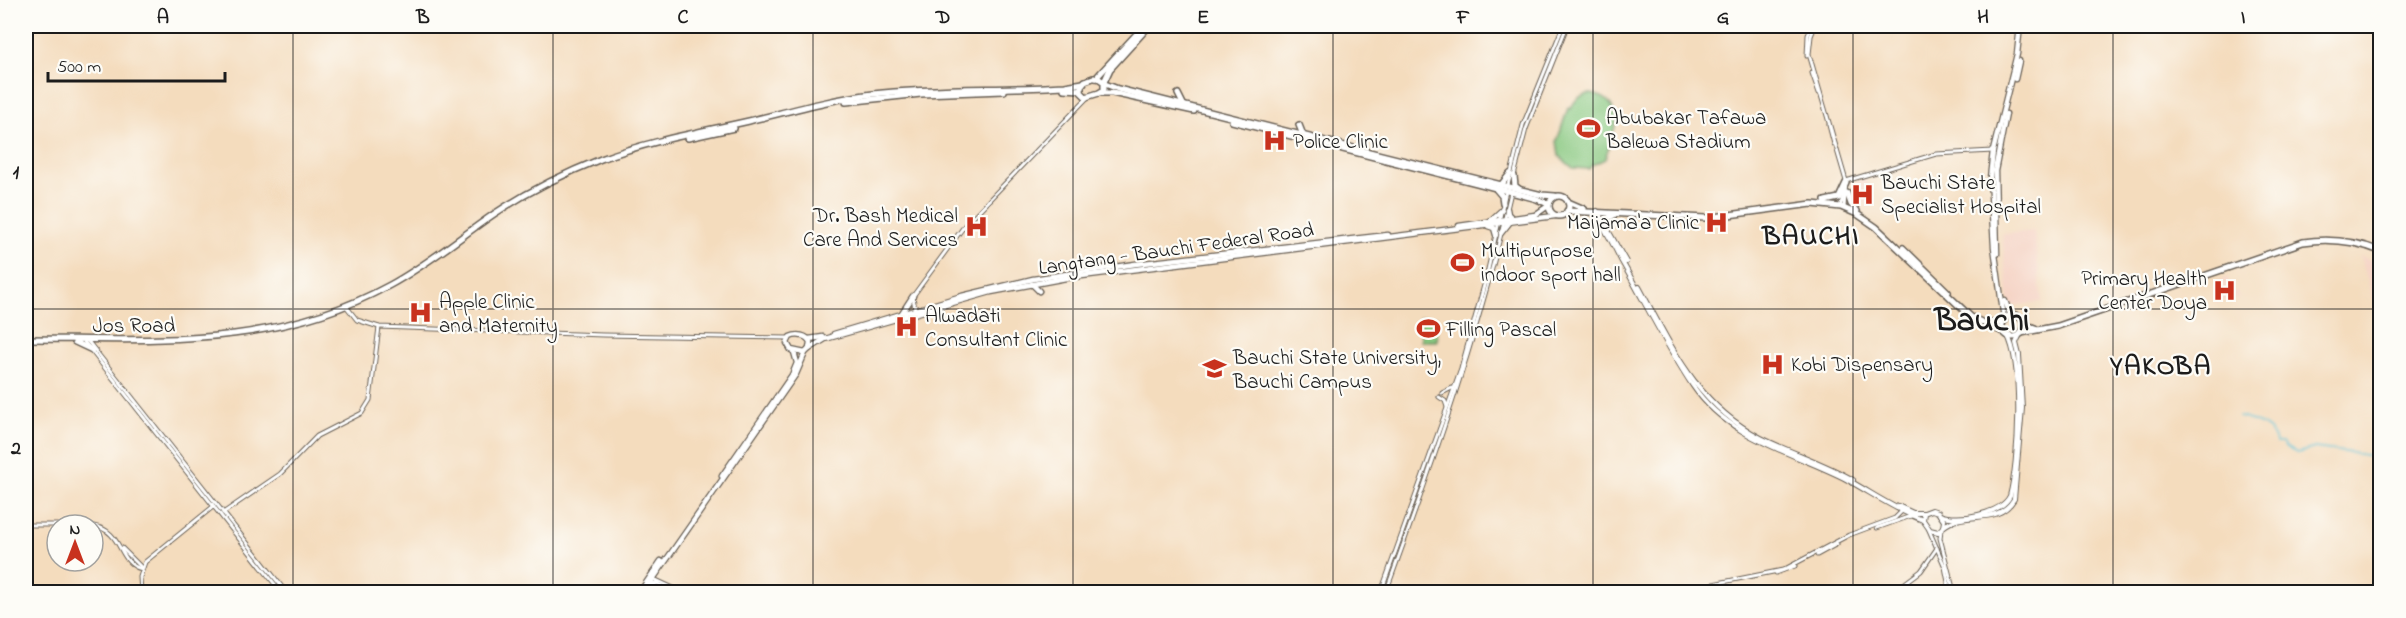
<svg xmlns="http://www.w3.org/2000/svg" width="2406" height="618" font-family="'Indie Flower',sans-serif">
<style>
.built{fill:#f5d2c3}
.green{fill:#88c880;stroke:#52724e;stroke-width:1.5}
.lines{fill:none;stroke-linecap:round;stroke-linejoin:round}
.stream{stroke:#59c1d6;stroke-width:1.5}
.tertiary-casing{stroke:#685f54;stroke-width:5}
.secondary-casing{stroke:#685f54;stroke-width:6}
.primary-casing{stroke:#685f54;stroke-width:7}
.trunk-casing{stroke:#685f54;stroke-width:8}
.tertiary{stroke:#fff;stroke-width:3}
.secondary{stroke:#fff;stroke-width:4}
.primary{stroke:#fff;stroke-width:4.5}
.trunk{stroke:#fff;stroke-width:5}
.grid{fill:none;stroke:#1c1c1c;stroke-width:1.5;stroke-opacity:0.55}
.labels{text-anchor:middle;stroke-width:4.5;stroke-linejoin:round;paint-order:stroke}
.poi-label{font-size:21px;fill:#1c1c1c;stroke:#fdfcf7;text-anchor:start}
.street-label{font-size:21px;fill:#1c1c1c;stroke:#fdfcf7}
.district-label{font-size:27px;font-weight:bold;letter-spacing:1.5px;fill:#1c1c1c;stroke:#fdfcf7}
.town-label{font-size:33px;font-weight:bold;fill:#1c1c1c;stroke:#fdfcf7}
.neatline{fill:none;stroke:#1c1c1c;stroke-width:2}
.grid-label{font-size:20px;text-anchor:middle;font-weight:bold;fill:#1c1c1c}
</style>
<rect width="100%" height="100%" fill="#fdfcf7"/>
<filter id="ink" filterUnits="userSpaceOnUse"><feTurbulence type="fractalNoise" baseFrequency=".0167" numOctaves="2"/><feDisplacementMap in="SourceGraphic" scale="12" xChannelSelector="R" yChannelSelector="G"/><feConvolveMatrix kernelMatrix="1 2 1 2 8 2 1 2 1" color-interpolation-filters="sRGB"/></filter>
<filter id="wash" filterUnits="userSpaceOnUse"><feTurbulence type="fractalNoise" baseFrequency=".008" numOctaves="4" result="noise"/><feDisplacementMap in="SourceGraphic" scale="24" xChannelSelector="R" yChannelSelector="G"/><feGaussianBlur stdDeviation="1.35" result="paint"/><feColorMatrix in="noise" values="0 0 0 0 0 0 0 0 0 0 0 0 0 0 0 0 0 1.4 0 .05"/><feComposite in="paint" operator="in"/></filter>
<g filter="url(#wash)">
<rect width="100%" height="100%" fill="#f4dcbd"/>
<g class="built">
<path d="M1865,178L1875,201L1860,205L1851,183Z"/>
<path d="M2034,231L2042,302L2009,306L2002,234Z"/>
<path d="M2360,256L2380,263V320Z"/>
<path d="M2227,277L2233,291H2236L2239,297L2215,303L2213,291L2218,290L2217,281Z"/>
</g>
<g class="green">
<path d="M1591,94C1605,96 1612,102 1615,116L1618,117L1605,159L1592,165L1589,169L1573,168L1559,156L1557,141L1568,108L1571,109C1575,99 1580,95 1591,94Z"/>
<path d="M1420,317H1436L1437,341H1421Z"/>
</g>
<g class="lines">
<path class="stream" d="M2238,417C2253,420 2274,426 2276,443H2282L2285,447L2297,453L2315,448L2380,457"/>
</g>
</g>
<g filter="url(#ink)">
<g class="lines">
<defs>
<g id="tertiary">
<path d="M1815,26L1811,36L1809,54L1846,181L1844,208"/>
<path d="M1807,56L1808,35L1812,26"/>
<path d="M1812,73L1819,93"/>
<path d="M1829,125L1834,144"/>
<path d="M1514,176L1526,129L1567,26"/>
<path d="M1846,181L1936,154L1993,151"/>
<path d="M1508,185L1523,125L1563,26"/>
<path d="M1840,207L1845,191"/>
<path d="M346,306L357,320L379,327L603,335L789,338"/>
<path d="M915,310L913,296L965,225L1087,98"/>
<path d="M82,339L281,592"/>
<path d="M87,340L286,592"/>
<path d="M1442,393L1452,388"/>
<path d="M1439,397L1445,401L1447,407"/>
<path d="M223,513L280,474L317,436L362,413L370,400L379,327"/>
<path d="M26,525H57"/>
<path d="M93,526C124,530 117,564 142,569"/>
<path d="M1877,528L1911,516"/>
<path d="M1929,530L1945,567L1950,592"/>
<path d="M1941,530L1940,538L1954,592"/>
<path d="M122,548L142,568"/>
<path d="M1817,555L1837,544"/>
<path d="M1776,573L1795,566"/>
<path d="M654,579L682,592"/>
<path d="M656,583L676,592"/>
<path d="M141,592L140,577L145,562L214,506"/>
<path d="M1381,592L1461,369L1486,278L1506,191"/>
<path d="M1386,592C1434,460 1480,330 1511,192"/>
<path d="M1673,592L1783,570L1849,535L1895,518L1902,511"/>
<path d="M1893,592L1921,571L1937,548"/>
</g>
<g id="secondary">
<path d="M1597,211L1626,262"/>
<path d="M1594,213C1605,227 1613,244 1621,260C1645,302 1666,346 1693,386C1729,439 1793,452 1846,479C1872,493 1895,510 1923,520"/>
<path d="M1639,287C1672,348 1697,405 1761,438C1791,453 1824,463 1853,480"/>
<path d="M1898,506L1913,513H1924"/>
<path d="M1932,510L1938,512L1944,521L1943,527L1938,532L1930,530L1923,520L1924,513Z"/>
<path d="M1940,515C1958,522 2001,514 2010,496C2019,462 2024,365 2007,334"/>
<path d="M1943,527C1964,509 1997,527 2014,499L2022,408L2019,355L2016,343L2020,334"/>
</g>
<g id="primary">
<path d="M2015,79L2019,61"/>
<path d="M1507,209L1508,214L1512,218"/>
<path d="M1491,220L1502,210"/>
<path d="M1459,226L1535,215L1548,206"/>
<path d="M1488,226L1494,228L1496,235"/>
<path d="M1501,233L1509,223"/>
<path d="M1997,254L1995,171L2006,114"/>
<path d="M1093,269L1101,263"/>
<path d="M1032,284L1039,291"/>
<path d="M2005,301L2009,311L2015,315"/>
<path d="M902,313L913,296"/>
<path d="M2004,319L1994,247L1990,178L1993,151L2017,54L2020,26"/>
<path d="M834,334L962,296L1033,279L1135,264L1388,235"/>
<path d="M809,339L823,337"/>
<path d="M809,349L825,339L991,292L1066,278L1555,216"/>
<path d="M722,476L792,375L797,363L794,352"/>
<path d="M648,586L657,583"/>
<path d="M640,592L661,561"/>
<path d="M644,592L796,374L805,353L809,349L810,342C807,335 797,334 790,337L787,343L791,350L805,353"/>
</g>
<g id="trunk">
<path d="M1093,78H1098L1104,82V90L1099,93L1086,97L1081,92V86L1085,81Z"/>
<path d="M1096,78L1144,26"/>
<path d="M1104,82L1110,69L1149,26"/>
<path d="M1105,84L1118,89L1542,195L1555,196"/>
<path d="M1064,89L1081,90"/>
<path d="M1102,93H1112L1194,111"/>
<path d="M1178,94L1184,106"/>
<path d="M846,102L921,94L1004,91"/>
<path d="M1232,121L1477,183L1537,199L1548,204"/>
<path d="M1299,125L1303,135"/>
<path d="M688,138L734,128"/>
<path d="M1514,176L1515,186L1519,189"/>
<path d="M1501,185L1510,174"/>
<path d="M1496,189L1502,196L1503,203"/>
<path d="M1847,193L1851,204L1857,211"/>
<circle cx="1559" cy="206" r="10"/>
<path d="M1825,201L1839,198L1846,183"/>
<path d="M1568,202L1584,209"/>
<path d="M1567,211L1706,218L1812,204L1841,207L1857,214L1876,227L1971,317L2005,333"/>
<path d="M1606,227L1607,219L1614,215"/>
<path d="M1903,248L1948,292"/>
<circle cx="2013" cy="326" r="11"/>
<path d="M1989,322L1997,324L2004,320"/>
<path d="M2024,324L2035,328"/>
<path d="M2021,333L2058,326L2303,242C2330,238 2355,241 2380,251"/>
<path d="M26,339C155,339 271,350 390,285C427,265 459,238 494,214C527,192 563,174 601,159C649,141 700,132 749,121C790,111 831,99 873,94C937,87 1001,90 1065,86L1083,83"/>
<path d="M75,342L92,350"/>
</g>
</defs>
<use href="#tertiary" class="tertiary-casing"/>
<use href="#secondary" class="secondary-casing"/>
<use href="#primary" class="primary-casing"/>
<use href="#trunk" class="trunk-casing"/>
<use href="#tertiary" class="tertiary"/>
<use href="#secondary" class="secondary"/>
<use href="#primary" class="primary"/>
<use href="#trunk" class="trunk"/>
</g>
</g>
<path class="grid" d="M293,26V592M553,26V592M813,26V592M1073,26V592M1333,26V592M1593,26V592M1853,26V592M2113,26V592M26,309H2380"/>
<defs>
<symbol id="stadium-bare" viewBox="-9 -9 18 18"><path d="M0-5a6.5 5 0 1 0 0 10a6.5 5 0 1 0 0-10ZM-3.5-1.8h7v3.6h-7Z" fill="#c8321e" stroke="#fdfcf7" stroke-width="2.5" paint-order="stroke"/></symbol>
<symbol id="hospital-bare" viewBox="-9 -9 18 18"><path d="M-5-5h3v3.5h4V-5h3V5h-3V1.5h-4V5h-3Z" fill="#c8321e" stroke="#fdfcf7" stroke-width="2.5" paint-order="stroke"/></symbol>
<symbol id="university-bare" viewBox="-9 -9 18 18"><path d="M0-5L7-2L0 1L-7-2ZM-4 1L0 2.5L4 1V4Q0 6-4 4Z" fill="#c8321e" stroke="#fdfcf7" stroke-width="2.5" paint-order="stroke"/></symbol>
</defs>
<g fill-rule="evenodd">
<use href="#stadium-bare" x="1572" y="112" width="33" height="33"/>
<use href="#hospital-bare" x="1258" y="124" width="33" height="33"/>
<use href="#hospital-bare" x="1846" y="178" width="33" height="33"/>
<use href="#hospital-bare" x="1700" y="206" width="33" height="33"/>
<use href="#hospital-bare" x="960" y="210" width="33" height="33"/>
<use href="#stadium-bare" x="1446" y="246" width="33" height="33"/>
<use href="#hospital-bare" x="2208" y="274" width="33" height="33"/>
<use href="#hospital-bare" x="404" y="296" width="33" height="33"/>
<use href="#hospital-bare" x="890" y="310" width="33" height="33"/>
<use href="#stadium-bare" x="1412" y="312" width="33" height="33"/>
<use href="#hospital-bare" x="1756" y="348" width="33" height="33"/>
<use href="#university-bare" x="1198" y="352" width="33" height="33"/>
</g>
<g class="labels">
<g class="poi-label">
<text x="1606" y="124">Abubakar Tafawa<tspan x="1606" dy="24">Balewa Stadium</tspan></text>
<text x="1293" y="148">Police Clinic</text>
<text x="1881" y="189">Bauchi State<tspan x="1881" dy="24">Specialist Hospital</tspan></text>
<text x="958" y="222" text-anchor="end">Dr. Bash Medical<tspan x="958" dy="24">Care And Services</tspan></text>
<text x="1699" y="229" text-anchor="end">Maijama'a Clinic</text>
<text x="1481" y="257">Multipurpose<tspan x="1481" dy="24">indoor sport hall</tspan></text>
<text x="2207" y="285" text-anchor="end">Primary Health<tspan x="2207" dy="24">Center Doya</tspan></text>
<text x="439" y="308">Apple Clinic<tspan x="439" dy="24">and Maternity</tspan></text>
<text x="925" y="322">Alwadati<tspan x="925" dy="24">Consultant Clinic</tspan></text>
<text x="1446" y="336">Filling Pascal</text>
<text x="1233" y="364">Bauchi State University,<tspan x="1233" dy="24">Bauchi Campus</tspan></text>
<text x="1791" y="371">Kobi Dispensary</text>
</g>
<g class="street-label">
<text transform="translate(1176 248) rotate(-8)" y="7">Langtang - Bauchi Federal Road</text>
<text x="134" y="332">Jos Road</text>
</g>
<g class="district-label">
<text x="1811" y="244">BAUCHI</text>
<text x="2161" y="374">YAKOBA</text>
</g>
<g class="town-label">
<text x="1982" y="330">Bauchi</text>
</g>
</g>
<rect width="2406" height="618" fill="none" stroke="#fdfcf7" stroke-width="66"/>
<g transform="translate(75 543)"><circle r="28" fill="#fdfcf7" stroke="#a3a29f" stroke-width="1.5"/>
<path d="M0-4.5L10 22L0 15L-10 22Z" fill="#c8321e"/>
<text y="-9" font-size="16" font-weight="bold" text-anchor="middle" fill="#1c1c1c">N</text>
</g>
<path d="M48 72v9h177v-9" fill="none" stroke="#1c1c1c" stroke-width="3"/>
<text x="57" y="72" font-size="18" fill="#1c1c1c" stroke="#fdfcf7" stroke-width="4.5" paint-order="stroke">500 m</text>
<rect x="33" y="33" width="2340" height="552" class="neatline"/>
<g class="grid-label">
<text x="163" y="23">A</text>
<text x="423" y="23">B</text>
<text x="683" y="23">C</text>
<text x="943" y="23">D</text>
<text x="1203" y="23">E</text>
<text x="1463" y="23">F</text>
<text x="1723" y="23">G</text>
<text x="1983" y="23">H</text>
<text x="2243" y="23">I</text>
<text x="16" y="178">1</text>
<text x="16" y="454">2</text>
</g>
</svg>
